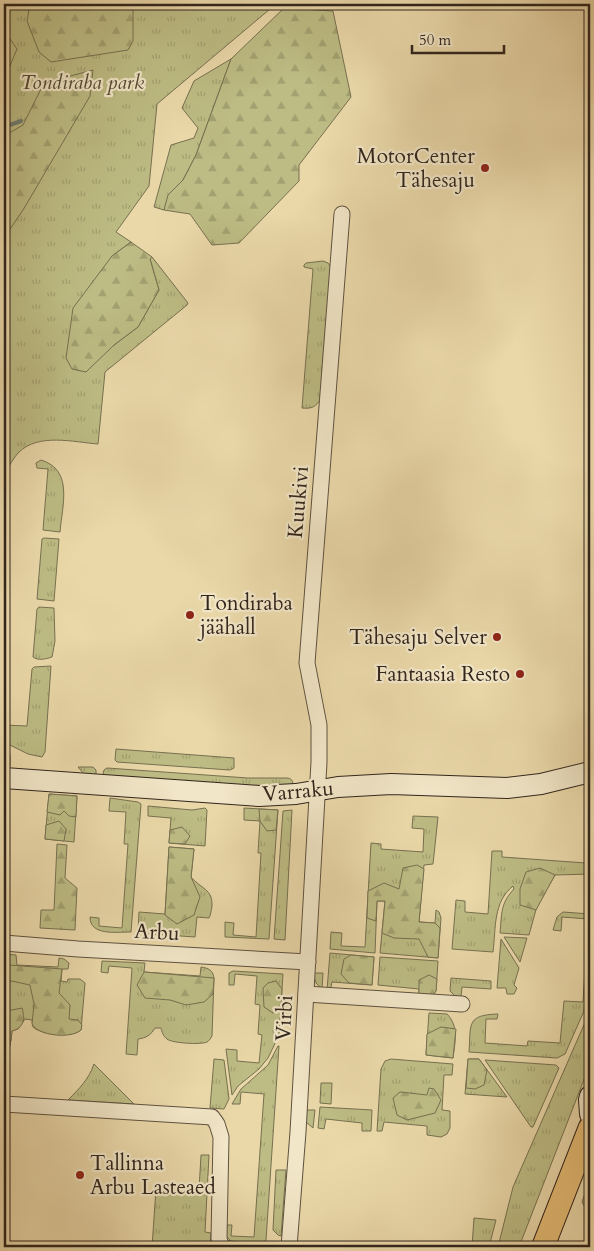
<svg xmlns="http://www.w3.org/2000/svg" width="594" height="1251" font-family="Cardo,serif">
<style>
.grass{fill:url(#grass-tufts);stroke:#777050}
.forest{fill:url(#forest-firs);stroke:#777050}
.lines{fill:none;stroke-linecap:round;stroke-linejoin:round}
.stream{stroke:#6f7e73;stroke-width:4}
.street-casing{stroke:#5f523f;stroke-width:17}
.secondary-casing{stroke:#31251c;stroke-width:22}
.primary-casing{stroke:#31251c;stroke-width:24}
.street{stroke:#f1e6c7;stroke-width:15}
.secondary{stroke:#f1e6c7;stroke-width:20}
.primary{stroke:#e5bc74;stroke-width:22}
.poi-dot{fill:#8f2418;stroke:#f1e6c7;stroke-width:2}
.labels{text-anchor:middle;stroke-width:4.5;stroke-linejoin:round;paint-order:stroke}
.park-label{font-size:21px;font-style:italic;fill:#544b36;stroke:#f1e6c7}
.poi-label{font-size:21px;fill:#31251c;stroke:#f1e6c7;text-anchor:end}
.street-label{font-size:21px;fill:#31251c;stroke:#f1e6c7}
</style>
<defs>
<pattern id="grass-tufts" width="24" height="20" patternUnits="userSpaceOnUse" patternTransform="scale(1.25)"><rect width="24" height="20" fill="#bdbc84"/><path d="M3 7l-1-3M5 7V3M7 7l1-3M15 17l-1-3M17 17v-4M19 17l1-3" fill="none" stroke="#a3a171"/></pattern>
<pattern id="forest-firs" width="22" height="20" patternUnits="userSpaceOnUse" patternTransform="scale(1.25)"><rect width="22" height="20" fill="#bdbc84"/><path d="M5 1l3.5 6h-7zM16 11l3.5 6h-7z" fill="#a3a171"/></pattern>
</defs>
<rect width="100%" height="100%" fill="#ead8a9"/>
<filter id="stains"><feTurbulence type="fractalNoise" baseFrequency=".004" numOctaves="4"/><feColorMatrix values="0 0 0 0 .2 0 0 0 0 .09 0 0 0 0 .02 0 0 0 .5 -.17"/></filter>
<radialGradient id="worn" r=".72"><stop offset=".6" stop-color="#630" stop-opacity="0"/><stop offset="1" stop-color="#630" stop-opacity=".3"/></radialGradient>
<g class="grass">
<path d="M4,4H276L157,104L149,186L116,232L131,242L112,256L114,345L138,327L159,290L150,259L152,257L188,303L187,305L105,372L98,444C73,442 39,433 19,452C13,458 9,467 4,475Z"/>
<path d="M231,59L196,155L183,180L169,195L164,210L154,207L171,145L194,138L198,128L182,108L194,81Z"/>
<path d="M323,261L328,263L332,269L321,398C316,407 312,409 302,408L313,269L304,267V265L306,263Z"/>
<path d="M41,460C74,470 62,506 60,532L43,530L48,469L37,468L36,463Z"/>
<path d="M44,538L59,539L54,601L37,599L42,539Z"/>
<path d="M39,607L54,608L55,641L52,657C46,659 38,661 33,657L37,609Z"/>
<path d="M590,646V734L586,732Z"/>
<path d="M51,666L45,752L42,757L28,754L4,742V725L27,726L32,669L34,667Z"/>
<path d="M116,749L234,758V768L230,770L117,762L115,760Z"/>
<path d="M4,750L10,755V766L4,767Z"/>
<path d="M78,767H93L96,770V777L84,774Z"/>
<path d="M107,768L248,778H286C292,778 293,781 293,786L269,787L102,778L104,770Z"/>
<path d="M49,794L77,796L74,842L45,839Z"/>
<path d="M110,798L138,802L141,804L131,932C116,932 90,936 90,917L99,918V926L122,928L128,844H124L126,812L109,811Z"/>
<path d="M148,806L192,810L205,808L207,810L205,846L169,843L171,818L148,816Z"/>
<path d="M244,808L278,810L269,939L225,937V922L234,923L233,935L256,937L261,853H258L260,821L244,820Z"/>
<path d="M292,810L285,940L274,939L283,811Z"/>
<path d="M413,816L438,817L433,864L424,865L419,922L435,923L436,910L439,912L441,918L438,958L380,953L385,901H377L375,953L330,949L331,932L342,933L341,946L365,947L371,843L381,844V849L423,852L424,829L412,828Z"/>
<path d="M169,847L194,849L191,877C201,889 213,889 212,906C211,911 211,914 209,918L197,917L195,937L138,933L139,912L165,914Z"/>
<path d="M492,851H502V857L586,863V859L590,860V874L555,875L537,906L529,935L500,933C502,913 500,904 514,889L513,886C493,902 496,928 493,952L452,949L456,900L465,901V912L488,914Z"/>
<path d="M563,912L590,914V948L584,1011L565,1054L557,1058L469,1052C471,1024 466,1015 498,1014L497,1019H486L485,1043L527,1046L528,1041L560,1043L564,1001L583,1002L588,919L562,917L561,931L553,930L557,917Z"/>
<path d="M504,937L527,938L520,962Z"/>
<path d="M501,939L519,968L514,985L517,988L514,994H507L506,988H497Z"/>
<path d="M330,953L374,957L372,985L332,982L330,991L327,990Z"/>
<path d="M4,954L16,955L17,965L58,967L59,958L64,959L69,963L68,969H62L61,981L67,982L68,979H80L85,983L81,1030C72,1038 42,1035 33,1027L32,1020L25,1019L18,1029L12,1031L10,1046H4Z"/>
<path d="M380,957L438,961L436,991L419,997V989L378,985Z"/>
<path d="M102,961L145,963L144,972L200,976L201,967C208,968 213,970 214,978L212,1036C210,1039 210,1040 207,1042C201,1045 171,1043 167,1039C163,1036 162,1032 161,1028H155C151,1035 146,1038 138,1039L137,1055L126,1054L132,968L109,966L108,973L101,972Z"/>
<path d="M233,971L283,974L279,1035L268,1058L259,1069L238,1086L232,1095L226,1049L237,1050V1061L259,1063L262,1035L258,1034L260,1005L255,1004L257,976L235,974L234,985H229V973Z"/>
<path d="M313,973H323L322,989L316,983Z"/>
<path d="M451,978L491,981V989L462,987L461,997L455,996L450,991Z"/>
<path d="M590,1011V1064L519,1247H498L513,1187Z"/>
<path d="M429,1013L447,1014C459,1026 455,1042 453,1058L426,1055Z"/>
<path d="M278,1046H279L266,1240L264,1243L261,1244L231,1241L226,1236L227,1225H232L231,1236L254,1237L264,1094L241,1092L240,1104H232L241,1089L268,1065Z"/>
<path d="M214,1059L224,1060L229,1099L224,1109L210,1108Z"/>
<path d="M391,1059L453,1064L452,1075H444L442,1110L450,1111V1128L447,1134L441,1137L427,1135V1126L384,1122L382,1131H377L381,1069L385,1061Z"/>
<path d="M468,1059H479L507,1097L465,1094Z"/>
<path d="M485,1060L556,1065L559,1068L533,1127H531Z"/>
<path d="M94,1064L134,1104L68,1100C79,1089 89,1079 94,1064Z"/>
<path d="M321,1083H332L331,1104L320,1103Z"/>
<path d="M320,1107L372,1110L371,1131H362V1123L326,1119L324,1129L318,1128Z"/>
<path d="M304,1110H315L313,1128L306,1122Z"/>
<path d="M201,1155H209L205,1232L211,1233L210,1247H152L156,1189L199,1190Z"/>
<path d="M276,1170H286L281,1236L278,1235L273,1230Z"/>
<path d="M590,1179V1212L587,1211L582,1202Z"/>
<path d="M474,1218L496,1220L489,1247H472Z"/>
</g>
<g class="forest">
<path d="M30,4H133V41L128,50L51,62L39,52L27,21Z"/>
<path d="M284,8L333,11L351,97L299,165V181L239,243L212,245L190,214L164,210L168,195L183,180L196,155L231,59Z"/>
<path d="M6,33L17,49L9,68L4,76V36Z"/>
<path d="M93,70L90,96L23,210L4,238V129L11,132L23,125L44,83Z"/>
<path d="M131,242L152,257L150,259L159,290L138,327L114,345L86,372L72,369L66,358L73,308L112,256Z"/>
<path d="M49,794L77,796L76,817L69,816L64,811L60,815L47,812Z"/>
<path d="M259,809L278,810L276,830L267,831L260,821Z"/>
<path d="M59,821L66,829L64,841L45,839L46,825Z"/>
<path d="M182,827L190,836L185,844L169,843L170,830Z"/>
<path d="M57,844L67,845L65,878L77,888L75,930L40,928L41,910H54Z"/>
<path d="M169,847L194,849L191,877L200,897L194,915L177,924L165,915Z"/>
<path d="M417,865L424,869L419,922L435,923L440,928L438,958L428,957L419,939L394,938L382,933L385,901H377L376,921L367,918L368,891L384,883L399,889L403,868Z"/>
<path d="M540,868L555,875L536,910L520,905V889L526,872Z"/>
<path d="M351,955L374,957L372,985L349,983L341,974L344,959Z"/>
<path d="M9,965L62,969L59,993L70,1005L69,1019L78,1020L82,1025L81,1030C71,1039 38,1036 32,1024L34,1004L30,985L7,980Z"/>
<path d="M144,972L214,978L213,994L204,1002L186,1005L170,1000L145,998L137,985Z"/>
<path d="M429,975L437,979L436,991L433,996L419,997V980Z"/>
<path d="M276,981L282,989L281,1011L273,1013L264,1007L263,988L268,983Z"/>
<path d="M22,1008C25,1019 24,1028 12,1031L11,1041L4,1040V1015L7,1011Z"/>
<path d="M441,1027L456,1029L453,1058L426,1055L427,1034Z"/>
<path d="M468,1059H479L487,1070L484,1085L475,1089L466,1088Z"/>
<path d="M429,1088L434,1089L441,1100L435,1113L407,1120L397,1115L393,1098L400,1092L427,1095Z"/>
</g>
<g class="lines">
<path class="stream" d="M4,127L21,121"/>
<defs>
<g id="street">
<path d="M4,943L78,949L308,962"/>
<path d="M306,994L462,1004"/>
<path d="M4,1104L212,1117L217,1124L221,1137L219,1238L221,1247H224"/>
<path d="M289,1247L298,1132L319,762V725L307,663L342,214"/>
</g>
<g id="secondary">
<path d="M4,778L259,796L296,794L338,787L391,784L507,788L541,784L590,772"/>
<path d="M590,1096L589,1100L590,1114"/>
</g>
<path id="primary" d="M543,1247L590,1127"/>
</defs>
<use href="#street" class="street-casing"/>
<use href="#secondary" class="secondary-casing"/>
<use href="#primary" class="primary-casing"/>
<use href="#street" class="street"/>
<use href="#secondary" class="secondary"/>
<use href="#primary" class="primary"/>
</g>
<g class="poi-dot">
<circle cx="485" cy="168" r="5"/>
<circle cx="190" cy="615" r="5"/>
<circle cx="497" cy="637" r="5"/>
<circle cx="520" cy="674" r="5"/>
<circle cx="80" cy="1175" r="5"/>
</g>
<g class="labels">
<g class="park-label">
<text x="82" y="89">Tondiraba park</text>
</g>
<g class="poi-label">
<text x="475" y="163">MotorCenter<tspan x="475" dy="24">Tähesaju</tspan></text>
<text x="200" y="610" text-anchor="start">Tondiraba<tspan x="200" dy="24">jäähall</tspan></text>
<text x="487" y="644">Tähesaju Selver</text>
<text x="510" y="681">Fantaasia Resto</text>
<text x="90" y="1170" text-anchor="start">Tallinna<tspan x="90" dy="24">Arbu Lasteaed</tspan></text>
</g>
<g class="street-label">
<text transform="translate(298 502) rotate(-85)" y="7">Kuukivi</text>
<text transform="translate(298 791) rotate(-5)" y="7">Varraku</text>
<text transform="translate(157 932) rotate(3)" y="7">Arbu</text>
<text transform="translate(284 1018) rotate(-87)" y="7">Virbi</text>
</g>
</g>
<rect width="594" height="1251" fill="none" stroke="#ead8a9" stroke-width="20"/>
<rect x="5" y="5" width="584" height="1241" fill="none" stroke="#31251c" stroke-width="2.5"/>
<rect x="10" y="10" width="574" height="1231" fill="none" stroke="#31251c"/>
<path d="M412 45v8h92v-8" fill="none" stroke="#31251c" stroke-width="2.5"/>
<text x="419" y="45" font-size="15" fill="#31251c" stroke="#f1e6c7" stroke-width="4" paint-order="stroke">50 m</text>
<rect width="100%" height="100%" filter="url(#stains)"/>
<rect width="100%" height="100%" fill="url(#worn)"/>
</svg>
